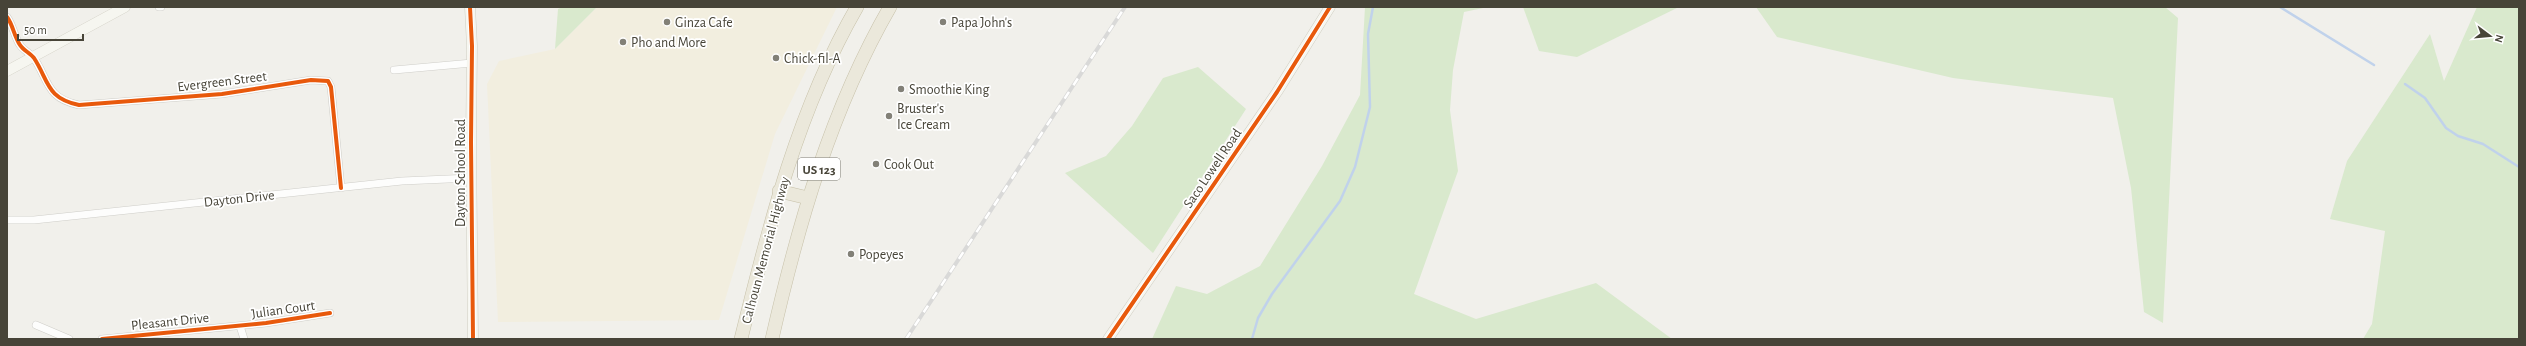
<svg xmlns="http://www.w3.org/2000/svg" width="2526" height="346" font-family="'Alegreya Sans',sans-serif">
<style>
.commercial{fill:#f2eedf}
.green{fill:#d9e9cd}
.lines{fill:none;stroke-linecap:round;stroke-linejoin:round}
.stream{stroke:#c0d2eb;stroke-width:2.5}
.street-casing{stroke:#cfcec9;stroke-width:8}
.secondary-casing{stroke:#d0cec3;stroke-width:11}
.highway-casing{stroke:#c7c1a9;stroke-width:14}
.street{stroke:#fdfdfc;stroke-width:7}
.secondary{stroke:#f6f6f0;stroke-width:10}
.highway{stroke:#ebe8db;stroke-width:13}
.rail-casing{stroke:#d9d9d8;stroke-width:4}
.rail{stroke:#fff;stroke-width:2.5;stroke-dasharray:8;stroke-linecap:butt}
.cycleway-casing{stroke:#fff;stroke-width:6}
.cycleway{stroke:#e8590c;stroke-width:4}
.poi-dot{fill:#828077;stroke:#fff;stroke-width:1.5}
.labels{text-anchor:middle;stroke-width:3.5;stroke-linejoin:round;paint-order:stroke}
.shield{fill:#fff;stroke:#7e7c74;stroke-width:1}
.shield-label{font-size:13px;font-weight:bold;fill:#474438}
.poi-label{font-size:14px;fill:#474438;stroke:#fff;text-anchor:start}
.street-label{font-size:14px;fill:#474438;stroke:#fff}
</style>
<rect width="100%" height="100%" fill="#f1f0eb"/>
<path class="commercial" d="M597,7H837L775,134L719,320L498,322L487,84L499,61L555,49Z"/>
<g class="green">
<path d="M563,7H597L555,49L558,9Z"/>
<path d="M1365,7H1488L1464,12L1453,70L1450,110L1458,171L1414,294L1476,319L1596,283L1672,339H1152L1176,286L1207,294L1260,266L1322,166L1360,95Z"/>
<path d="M1523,7H1679L1577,57L1539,51Z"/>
<path d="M1756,7H2165L2178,18L2163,323L2144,312L2131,188L2113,98L1953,78L1777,37Z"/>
<path d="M2477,7H2519V339H2363L2372,324L2385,231L2330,219L2347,161L2430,34L2444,81Z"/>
<path d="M1198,67L1246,109L1153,253L1065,173L1106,156L1132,126L1163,78Z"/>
</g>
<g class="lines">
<g class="stream">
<path d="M2280,7L2374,65"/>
<path d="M2405,84L2425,98L2446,128L2458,136L2483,144L2519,167"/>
<path d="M1252,339L1258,318L1272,294L1340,201L1355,167L1370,107L1368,34L1373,7"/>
</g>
<defs>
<g id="street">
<path d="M159,7H161"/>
<path d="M7,17C13,25 14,36 20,45C23,50 30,53 34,58C49,81 46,98 79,105L222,94L311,80L328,81L331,87L341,188"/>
<path d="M394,70L472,63"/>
<path d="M7,220H34L402,181L471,178"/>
<path d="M36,325L69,339"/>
<path d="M240,326L244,339"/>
<path d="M102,339L266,323L330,313"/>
</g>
<g id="secondary">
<path d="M470,7L472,46L471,142L473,339"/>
<path d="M7,71L125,7"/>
<path d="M1108,339L1277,92L1330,7"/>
</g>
<g id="highway">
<path d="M779,191L808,198"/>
<path d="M741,339C769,225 798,109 857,7"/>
<path d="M772,339C798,225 831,109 890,7"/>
</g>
</defs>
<use href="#street" class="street-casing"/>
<use href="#secondary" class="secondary-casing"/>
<use href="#highway" class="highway-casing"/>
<use href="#street" class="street"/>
<use href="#secondary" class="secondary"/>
<use href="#highway" class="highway"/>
<defs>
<path id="rail" d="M906,339L1125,7"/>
</defs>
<use href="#rail" class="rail-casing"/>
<use href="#rail" class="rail"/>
<defs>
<g id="cycleway">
<path d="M470,7L472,46L471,142L473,339"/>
<path d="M7,17C13,25 14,36 20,45C23,50 30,53 34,58C49,81 46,98 79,105L222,94L311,80L328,81L331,87L341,188"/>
<path d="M102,339L266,323L330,313"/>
<path d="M1108,339L1277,92L1330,7"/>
</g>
</defs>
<use href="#cycleway" class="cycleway-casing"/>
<use href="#cycleway" class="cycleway"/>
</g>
<g class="poi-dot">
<circle cx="667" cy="22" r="4"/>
<circle cx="943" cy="22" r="4"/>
<circle cx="623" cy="42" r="4"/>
<circle cx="776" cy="58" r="4"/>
<circle cx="901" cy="89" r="4"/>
<circle cx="889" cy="116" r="4"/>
<circle cx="876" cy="164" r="4"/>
<circle cx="851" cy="254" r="4"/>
</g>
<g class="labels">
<rect class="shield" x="798" y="158" width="42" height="22" rx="3"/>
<g class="shield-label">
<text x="819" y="174">US 123</text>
</g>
<g class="poi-label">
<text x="675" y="27">Ginza Cafe</text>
<text x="951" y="27">Papa John's</text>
<text x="631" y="47">Pho and More</text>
<text x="784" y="63">Chick-fil-A</text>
<text x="909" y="94">Smoothie King</text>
<text x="897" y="113">Bruster's<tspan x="897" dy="16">Ice Cream</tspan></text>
<text x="884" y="169">Cook Out</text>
<text x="859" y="259">Popeyes</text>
</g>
<g class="street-label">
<text transform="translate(222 81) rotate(-7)" y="5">Evergreen Street</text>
<text transform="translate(1212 168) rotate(-56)" y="5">Saco Lowell Road</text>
<text transform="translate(460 173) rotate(-90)" y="5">Dayton School Road</text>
<text transform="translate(239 198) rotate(-6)" y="5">Dayton Drive</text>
<text transform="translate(765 250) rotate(-75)" y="5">Calhoun Memorial Highway</text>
<text transform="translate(283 309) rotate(-8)" y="5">Julian Court</text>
<text transform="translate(170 321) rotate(-6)" y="5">Pleasant Drive</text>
</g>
</g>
<rect width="2526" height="346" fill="none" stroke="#474438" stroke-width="16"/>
<g transform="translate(2490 36) rotate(106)" stroke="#ffffff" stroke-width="3" paint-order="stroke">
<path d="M0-3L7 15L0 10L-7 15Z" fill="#474438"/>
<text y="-6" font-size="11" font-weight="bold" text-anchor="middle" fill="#474438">N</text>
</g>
<path d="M18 34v6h65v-6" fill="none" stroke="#474438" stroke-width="2"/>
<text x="24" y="34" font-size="12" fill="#474438" stroke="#ffffff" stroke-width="3" paint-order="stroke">50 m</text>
</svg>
